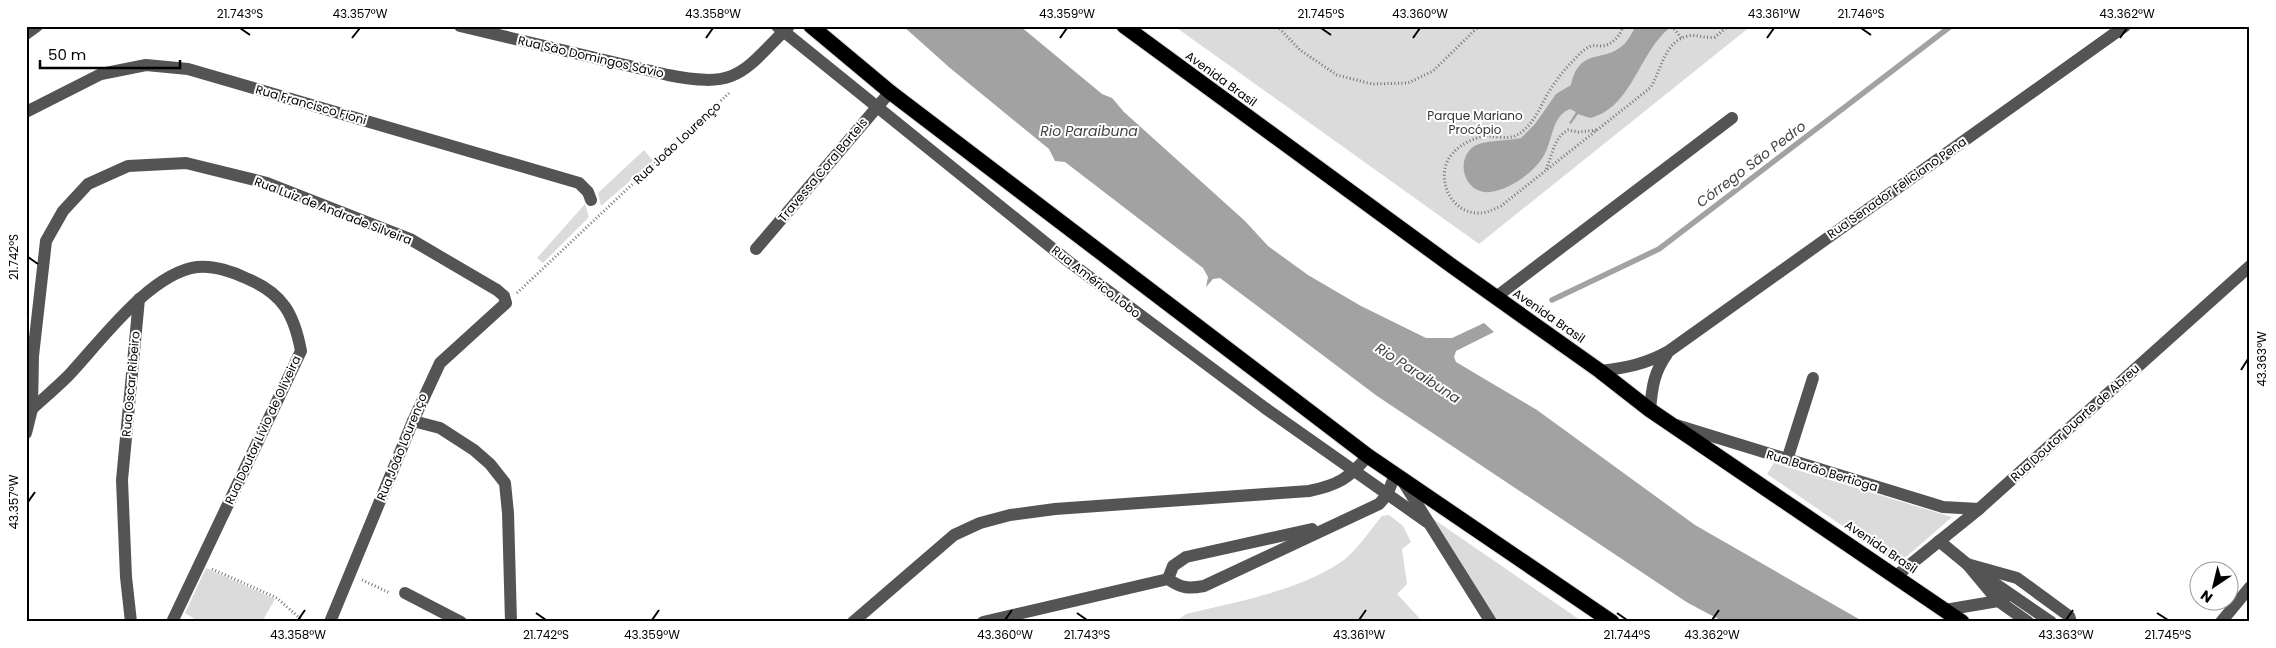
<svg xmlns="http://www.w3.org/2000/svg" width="2276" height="648" font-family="Poppins,sans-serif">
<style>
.green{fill:#dbdbdb}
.water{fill:#a2a2a2}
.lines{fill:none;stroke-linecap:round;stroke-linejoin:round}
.stream{stroke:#a2a2a2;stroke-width:5.5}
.highway-casing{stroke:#dbdbdb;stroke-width:17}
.path{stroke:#767676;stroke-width:3;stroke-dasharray:1 2.5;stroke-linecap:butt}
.minor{stroke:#545454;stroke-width:12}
.highway{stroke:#000;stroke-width:15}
.ticks{fill:none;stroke:#000;stroke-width:2}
.labels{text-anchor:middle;stroke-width:4;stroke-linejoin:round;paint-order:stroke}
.street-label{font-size:12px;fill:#000;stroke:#fff}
.park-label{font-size:12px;fill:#323232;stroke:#fff}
.water-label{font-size:14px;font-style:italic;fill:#434343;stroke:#fff}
.neatline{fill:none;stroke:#000;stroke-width:2}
.ticks-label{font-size:12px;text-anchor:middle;fill:#000}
</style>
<rect width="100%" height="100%" fill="#fff"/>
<g class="green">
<path d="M1174,26H1751L1479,244Z"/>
<path d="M644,150L653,161L601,206L598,193Z"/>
<path d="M585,204L589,217L543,263L537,258Z"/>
<path d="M1774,463L1952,517L1898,564L1767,474Z"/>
<path d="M1389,515L1403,526L1411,542L1402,549L1407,584L1397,594L1423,622H1175L1186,614C1238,601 1296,592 1341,562C1355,553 1371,529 1382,516Z"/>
<path d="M1429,516L1583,622H1498Z"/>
<path d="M206,568L275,599L262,622H199L185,613Z"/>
</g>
<g class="water">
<path d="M903,26H1020L1102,94L1112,98L1124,112L1245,221L1268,246L1308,275L1361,306L1426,338H1452L1484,323L1494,332L1456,351L1454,357L1456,362L1537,410L1695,525L1864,622H1724L1688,603L1377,396L1220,278L1213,279L1206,287L1208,277L1203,268L1065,162L1055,161L1049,149L950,68Z"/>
<path d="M1636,26H1672C1639,50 1633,108 1590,118L1578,114L1571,124L1569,123L1576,112L1570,109C1551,116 1553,142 1543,157C1533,173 1509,190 1490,192C1466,195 1454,162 1473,147C1482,140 1509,141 1521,138L1535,124L1556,94L1571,85C1580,47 1602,63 1622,46C1628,42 1632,32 1636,26Z"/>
</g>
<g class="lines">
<path class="stream" d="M1552,300L1659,249L1951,26"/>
<defs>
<g id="highway">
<path d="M811,26L890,92L1368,456L1612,622"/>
<path d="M1124,26L1452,266L1600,371L1650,410L1962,622"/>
</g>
</defs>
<use href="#highway" class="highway-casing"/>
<g class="path">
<path d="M1277,26L1300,50L1337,75L1372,84L1408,83L1433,71L1479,26"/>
<path d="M1623,26C1621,35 1612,45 1602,46C1598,46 1595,45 1591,46C1583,49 1577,57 1571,63C1564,70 1558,78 1552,87C1541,103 1535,125 1517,135C1508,140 1496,136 1487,136C1475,137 1461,144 1453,153C1434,173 1448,211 1476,213C1485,214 1492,210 1501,206L1650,88C1662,71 1663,42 1688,36C1696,34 1706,39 1715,37L1728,26"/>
<path d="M1672,26L1682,39"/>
<path d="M1546,169C1553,155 1553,138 1568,130L1578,132L1597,130"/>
<path d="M517,293L729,93"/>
<path d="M212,569L277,598L304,622"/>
<path d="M362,580L390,593"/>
</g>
<g class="minor">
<path d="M460,26L668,75C738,89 742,73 789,26"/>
<path d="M777,26L1068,261L1265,408L1427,522"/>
<path d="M26,34L37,26"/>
<path d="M26,112L101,74L146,65L188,69L579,183L588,192L591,200"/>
<path d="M756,249L890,92"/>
<path d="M1496,297L1732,118"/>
<path d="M1600,371C1626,368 1646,364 1669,351L2125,26"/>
<path d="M32,409C44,398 57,387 69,375C100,342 150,273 197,267C213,265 234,272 248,279C283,294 294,314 301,351L172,622"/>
<path d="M1650,410C1652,387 1654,372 1667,354"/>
<path d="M413,421L440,428L474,450L490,464L505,483L508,513L511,622"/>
<path d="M1676,425L1943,507L1979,509"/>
<path d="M26,433L32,409L33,356L46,241L63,211L88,184L128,166L186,163L267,183L410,239L497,290L504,296L506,303L440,363L413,421L330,622"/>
<path d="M1787,460L1813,378"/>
<path d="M1402,480L1491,622"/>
<path d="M1939,541L1967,564L1997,600L2028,622"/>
<path d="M1967,564L2017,578L2069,616L2071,622"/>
<path d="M1981,574L2051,622"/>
<path d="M1896,576L1979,509L2250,266"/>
<path d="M1168,579L1173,566L1186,557L1312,529"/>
<path d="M405,593L461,622"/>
<path d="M1945,610L2004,600"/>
<path d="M131,622L126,577L122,480L139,299"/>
<path d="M853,622L954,535L980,523L1010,515L1055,509L1309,491C1338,485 1348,479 1368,456"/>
<path d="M983,622L1168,579C1181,588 1188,589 1204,586L1379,504L1387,495L1395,475"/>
<path d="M2221,622L2250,587"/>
</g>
<use href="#highway" class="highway"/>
</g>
<path class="ticks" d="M240,28L250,35M1321,28L1331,35M1861,28L1871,35M352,38L360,28M706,38L713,28M1060,38L1067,28M1413,38L1420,28M1767,38L1774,28M2120,38L2127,28M28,257L38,264M2241,370L2248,359M28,502L35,492M536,613L546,620M1077,613L1087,620M1617,613L1627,620M2157,613L2168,620M298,620L305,610M652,620L659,610M1005,620L1012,610M1359,620L1366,610M1712,620L1719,610M2066,620L2073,610"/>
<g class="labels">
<g class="street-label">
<text transform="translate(591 57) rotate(13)" y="4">Rua São Domingos Sávio</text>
<text transform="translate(1221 79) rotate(36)" y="4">Avenida Brasil</text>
<text transform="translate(311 105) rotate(16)" y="4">Rua Francisco Fioni</text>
<text transform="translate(677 143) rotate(-43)" y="4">Rua João Lourenço</text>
<text transform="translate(823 170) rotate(-50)" y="4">Travessa Cora Bartels</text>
<text transform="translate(1897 188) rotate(-35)" y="4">Rua Senador Feliciano Pena</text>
<text transform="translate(333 211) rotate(21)" y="4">Rua Luiz de Andrade Silveira</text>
<text transform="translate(1096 282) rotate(38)" y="4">Rua Américo Lobo</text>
<text transform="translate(1549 316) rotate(35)" y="4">Avenida Brasil</text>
<text transform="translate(131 384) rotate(-85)" y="4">Rua Oscar Ribeiro</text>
<text transform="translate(2075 423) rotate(-42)" y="4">Rua Doutor Duarte de Abreu</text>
<text transform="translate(263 430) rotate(-65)" y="4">Rua Doutor Lívio de Oliveira</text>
<text transform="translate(402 447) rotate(-68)" y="4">Rua João Lourenço</text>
<text transform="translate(1822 471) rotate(17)" y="4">Rua Barão Bertioga</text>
<text transform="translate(1881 547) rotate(34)" y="4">Avenida Brasil</text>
</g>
<g class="park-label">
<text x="1475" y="120">Parque Mariano<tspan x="1475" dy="14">Procópio</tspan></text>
</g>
<g class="water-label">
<text x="1089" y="136">Rio Paraibuna</text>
<text transform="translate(1751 164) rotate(-37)" y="5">Córrego São Pedro</text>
<text transform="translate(1418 373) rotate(33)" y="5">Rio Paraibuna</text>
</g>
</g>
<rect width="2276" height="648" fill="none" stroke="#ffffff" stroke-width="55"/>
<g transform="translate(2214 586) rotate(215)"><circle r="24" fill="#ffffff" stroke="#999999"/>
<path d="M0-4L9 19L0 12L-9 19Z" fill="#000000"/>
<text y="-8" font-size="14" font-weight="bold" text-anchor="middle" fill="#000000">N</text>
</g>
<path d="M40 60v8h140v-8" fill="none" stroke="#000000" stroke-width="2.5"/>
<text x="48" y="60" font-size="15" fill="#000000" stroke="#ffffff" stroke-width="4" paint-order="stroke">50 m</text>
<rect x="28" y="28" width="2220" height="592" class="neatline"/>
<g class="ticks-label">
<text x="240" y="18">21.743°S</text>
<text x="360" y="18">43.357°W</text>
<text x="713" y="18">43.358°W</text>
<text x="1067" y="18">43.359°W</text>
<text x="1321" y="18">21.745°S</text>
<text x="1420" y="18">43.360°W</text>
<text x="1774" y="18">43.361°W</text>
<text x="1861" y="18">21.746°S</text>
<text x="2127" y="18">43.362°W</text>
<text transform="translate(14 257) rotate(-90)" y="4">21.742°S</text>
<text transform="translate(2262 359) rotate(-90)" y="4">43.363°W</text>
<text transform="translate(14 502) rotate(-90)" y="4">43.357°W</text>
<text x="298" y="639">43.358°W</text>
<text x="546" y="639">21.742°S</text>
<text x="652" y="639">43.359°W</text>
<text x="1005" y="639">43.360°W</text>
<text x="1087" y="639">21.743°S</text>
<text x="1359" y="639">43.361°W</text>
<text x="1627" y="639">21.744°S</text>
<text x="1712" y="639">43.362°W</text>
<text x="2066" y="639">43.363°W</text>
<text x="2168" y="639">21.745°S</text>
</g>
</svg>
